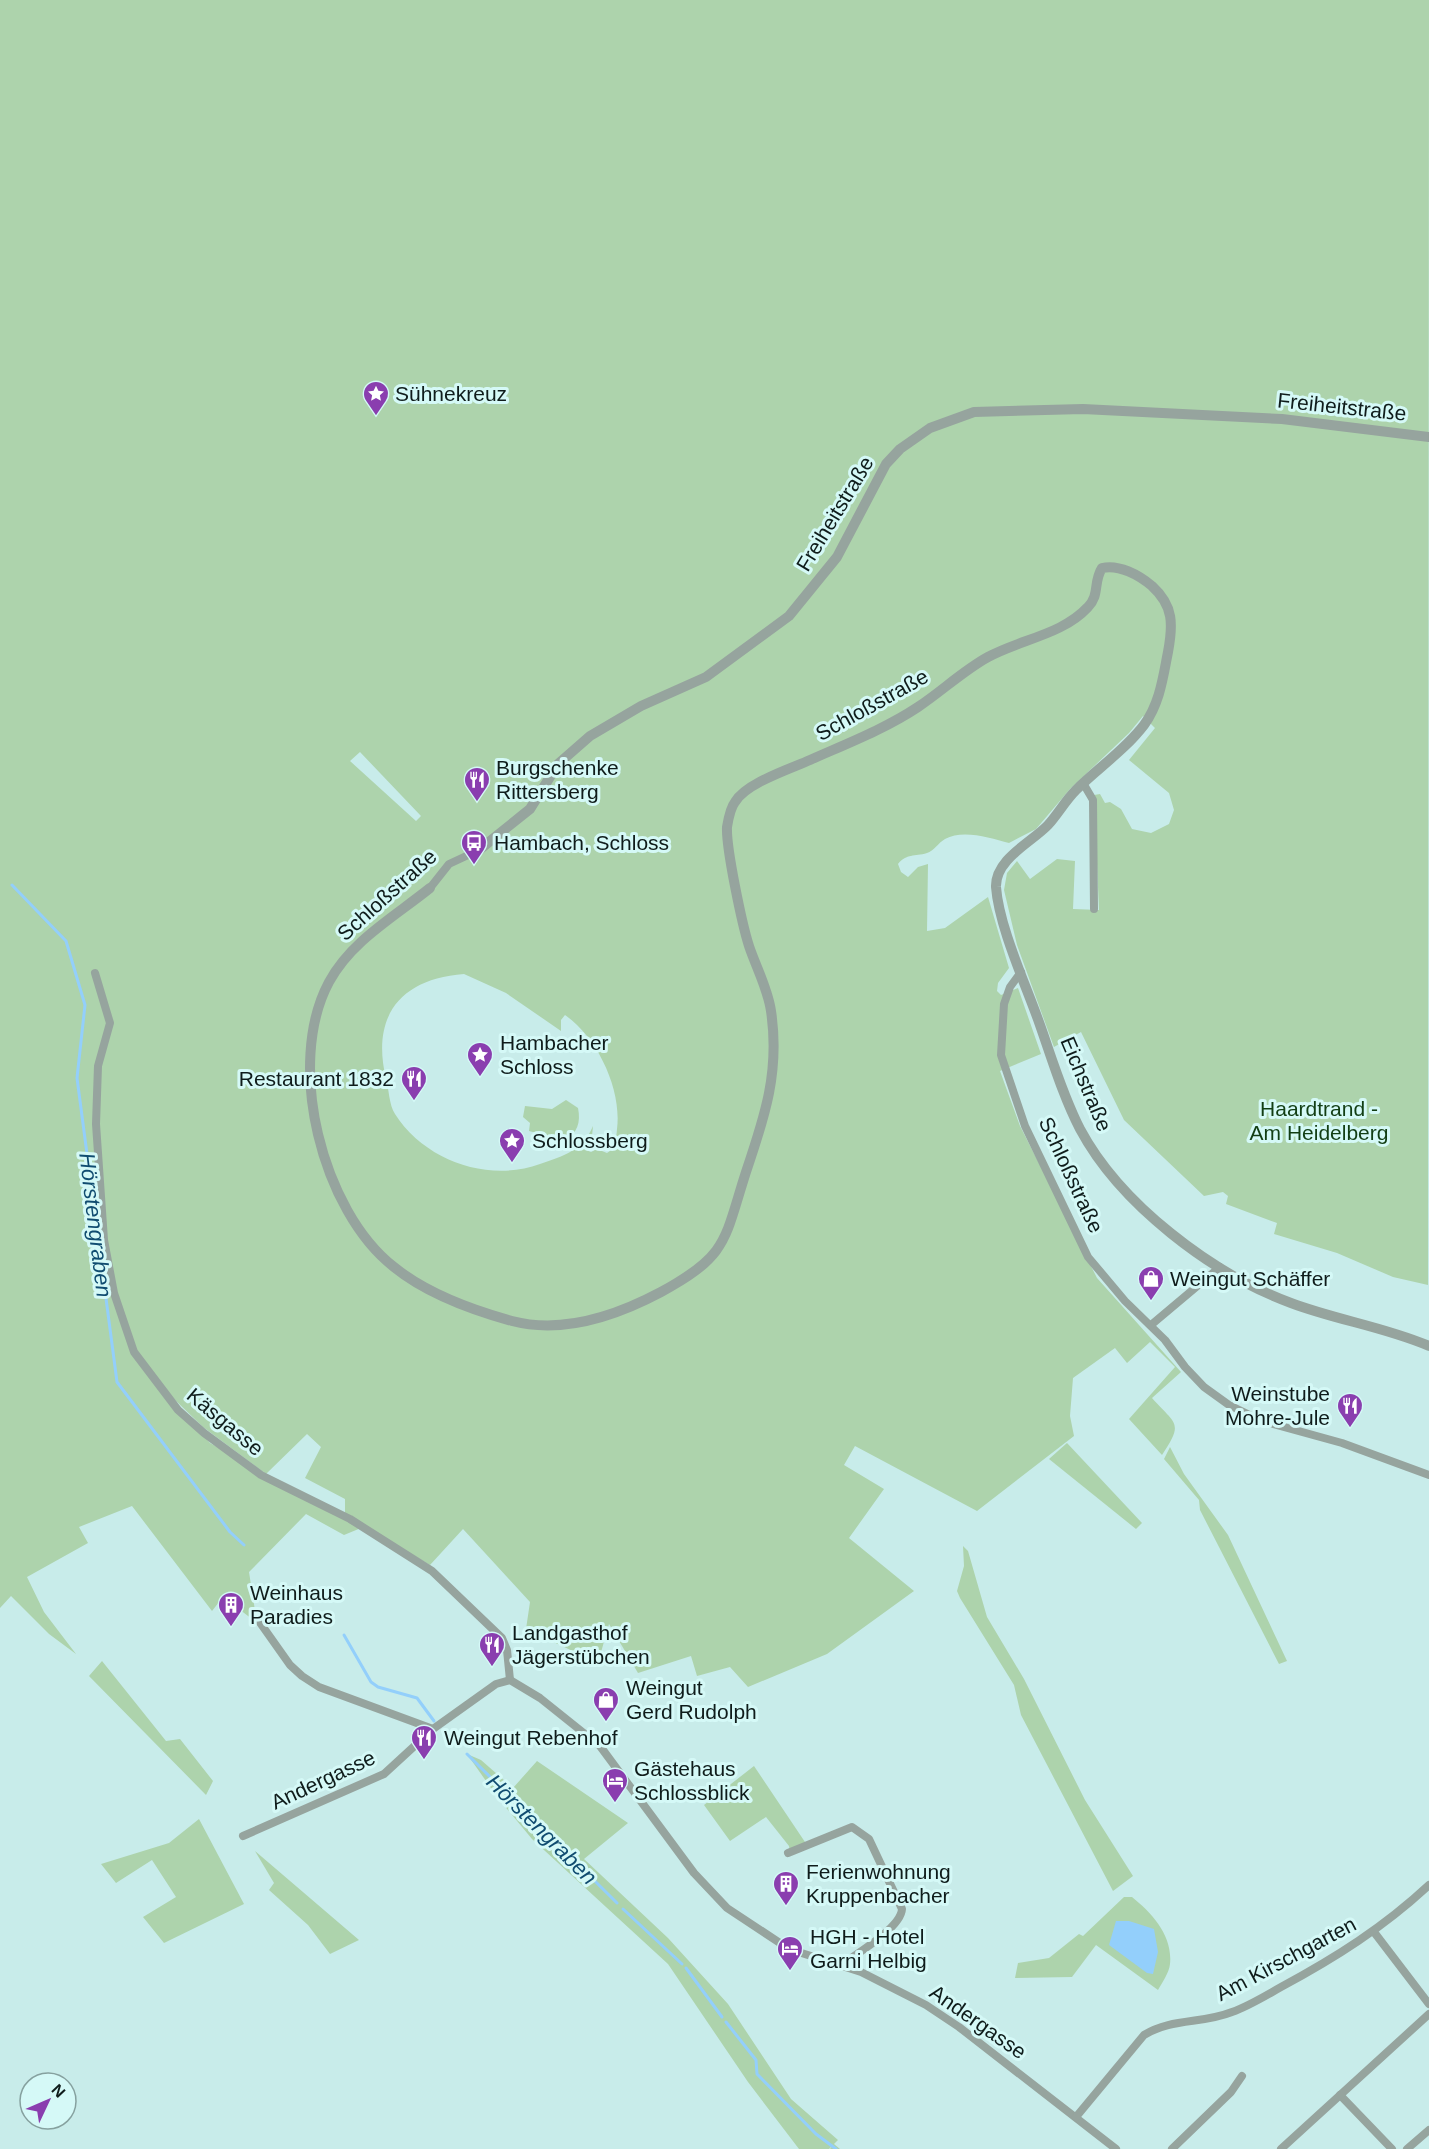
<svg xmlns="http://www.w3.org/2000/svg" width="1429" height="2149" font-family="Arial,sans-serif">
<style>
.green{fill:#add3ac;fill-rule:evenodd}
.water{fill:#93cffb}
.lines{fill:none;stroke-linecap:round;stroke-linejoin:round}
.stream{stroke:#93cffb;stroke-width:3}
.minor{stroke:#96a49e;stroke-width:8}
.tertiary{stroke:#96a49e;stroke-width:10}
.labels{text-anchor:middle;stroke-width:6;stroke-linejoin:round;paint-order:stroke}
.poi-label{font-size:21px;fill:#0f1c1b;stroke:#d5f9f7;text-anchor:start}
.street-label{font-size:21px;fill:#0f1c1b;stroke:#d5f9f7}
.park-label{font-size:21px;fill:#123e14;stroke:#d5f9f7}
.water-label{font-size:22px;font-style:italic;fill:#104c70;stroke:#d5f9f7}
</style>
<rect width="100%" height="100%" fill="#c8ecea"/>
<g class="green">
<path d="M0,0H1429L1428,1285L1393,1277L1337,1253L1274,1234L1277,1223L1226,1204L1228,1196L1223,1192L1204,1196L1124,1120L1081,1032L1054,1047L1017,945L1004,890L1007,873L1017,861L1030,879L1057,859L1075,861L1073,909L1099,910L1094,795L1100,794L1105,803L1110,802L1121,809L1132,829L1151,833L1169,824L1174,810L1169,793L1129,760L1155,728L1143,716L1129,733L1070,789L1036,829L1009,843C990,838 963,829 945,839C938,843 934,851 927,853C914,857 907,853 898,864L901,872L908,877L918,867L928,864L927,931L945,928L988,897L1009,968L998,983L997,991L1001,995L1018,988L1041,1054L1000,1071L1020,1126L1097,1278L1181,1372L1152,1398C1176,1425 1184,1422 1162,1455L1129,1419L1175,1367L1150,1342L1127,1363L1115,1348L1073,1378L1070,1416L1074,1436L977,1511L855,1446L844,1465L884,1489L849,1538L914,1591L827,1654L748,1687L730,1667L697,1676L691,1656L638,1673L609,1624L598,1663L526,1629L530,1602L463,1529L430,1565L345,1515V1499L305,1478L321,1447L307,1434L266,1474L203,1427L143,1369L210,1443L361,1528L344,1535L306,1514L249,1572L256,1617L252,1619L223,1597L212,1611L132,1506L79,1527L88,1543L27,1577L44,1612L76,1654L49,1634L11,1596L0,1608ZM360,752L421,816L416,821L350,761ZM464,974L506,993L561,1031V1020L565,1015C598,1038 622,1090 617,1129C616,1139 616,1148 607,1153L597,1149L591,1152L586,1150L592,1136L593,1126C583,1150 564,1156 540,1164C489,1183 425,1161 395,1114C389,1105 389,1089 386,1079C371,1016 400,979 464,974Z"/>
<path d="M566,1100L578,1108C581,1123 577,1132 566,1141L529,1131L530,1123L523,1117L525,1106L552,1109Z"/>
<path d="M1067,1443L1142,1523L1136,1529L1049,1459Z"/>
<path d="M1170,1447L1184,1474L1228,1535L1287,1661L1279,1664L1200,1510L1199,1500L1164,1459Z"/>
<path d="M963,1546L968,1551L987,1617L1024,1679L1085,1800L1133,1876L1113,1891L1021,1715L1014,1685L960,1598L957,1591L964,1566Z"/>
<path d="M102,1661L166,1741L180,1739L213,1781L206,1795L89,1676Z"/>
<path d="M467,1754L481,1760L513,1788L537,1761L628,1823L584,1859L668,1938L728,2004L791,2099L838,2140L834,2144L840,2149H830L833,2145L829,2149H799L748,2082L668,1964L532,1839L498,1798Z"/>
<path d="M754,1766L807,1845L790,1853L789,1846L766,1817L730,1841L704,1805Z"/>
<path d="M199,1819L244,1904L164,1943L143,1917L176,1897L152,1860L116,1883L101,1864L169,1843Z"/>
<path d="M255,1851L359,1940L330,1954L308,1925L269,1890L274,1883Z"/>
<path d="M1124,1897H1132C1152,1913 1173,1936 1170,1964C1169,1973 1162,1983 1158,1990L1096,1945L1072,1977L1015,1978L1018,1963L1049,1958L1079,1934L1083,1936Z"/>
</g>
<path class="water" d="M1116,1921H1129L1154,1929L1158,1952L1153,1974L1147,1973L1109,1945Z"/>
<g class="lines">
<g class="stream">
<path d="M12,885L66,941L85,1005L77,1078L117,1382L230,1532L244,1545"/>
<path d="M344,1635L371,1682L378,1687L417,1698L434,1721"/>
<path d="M467,1754L617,1903"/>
<path d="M623,1909L682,1964"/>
<path d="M686,1968L722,2017"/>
<path d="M726,2022L756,2060L757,2074L816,2134L836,2149"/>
</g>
<g class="minor">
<path d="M1083,783L1093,800L1094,909"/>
<path d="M430,888L449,864L479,850"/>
<path d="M1021,972L1010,987L1004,1004L1001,1055L1025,1126L1088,1257L1125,1301L1165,1340L1185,1367L1204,1387L1229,1405L1262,1421L1342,1443L1429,1475"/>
<path d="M95,973L110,1023L98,1066L96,1124L104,1240L114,1293L134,1352L178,1410L204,1433L261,1475L350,1519L432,1571L502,1638L507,1650L510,1680"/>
<path d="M1151,1325L1220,1267"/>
<path d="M256,1617L290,1665L302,1676L319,1687L433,1729"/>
<path d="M243,1836L384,1774L433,1729L496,1684L510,1680L540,1698L600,1746L694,1873L727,1908L789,1949L861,1972L926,2005L959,2027L1116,2149"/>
<path d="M788,1853L852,1827L869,1839L902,1909C901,1928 856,1954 841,1965"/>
<path d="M1374,1932L1429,2004"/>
<path d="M1340,2095L1392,2149"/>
<path d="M1076,2117L1144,2035C1172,2018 1202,2024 1232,2012C1249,2006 1265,1996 1281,1987C1335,1958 1384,1927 1429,1885"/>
<path d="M1172,2149L1231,2092L1242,2076"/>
<path d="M1281,2149L1429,2014"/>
<path d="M1407,2149L1429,2130"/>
</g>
<g class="tertiary">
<path d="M479,850L530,809L558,764L590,736L641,706L706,677L789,616L837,557L886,464L900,449L930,428L974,412L1083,409L1282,419L1429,437"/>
<path d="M430,888C394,917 351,941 329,982C285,1064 322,1211 394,1267C426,1293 472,1310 512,1321C562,1334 616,1316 661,1292C729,1255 724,1240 746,1172C765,1116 780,1071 771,1011C768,989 756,967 749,946C742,924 726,848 727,827C728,821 731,807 735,802C746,783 790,769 810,760C846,744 885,729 918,707C942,691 964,670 988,657C1021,639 1062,635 1088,607C1100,595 1093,582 1102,568C1119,564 1139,575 1152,586C1174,606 1173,625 1168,652C1163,677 1160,703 1144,725C1125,750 1098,768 1076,790C1065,801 1058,814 1048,825C1032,842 995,859 996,887C999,927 1026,985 1040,1025C1052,1059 1063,1096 1080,1129C1120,1204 1212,1274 1291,1303C1336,1320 1385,1327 1429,1346"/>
</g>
</g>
<defs>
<symbol id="sight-pin" viewBox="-11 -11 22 30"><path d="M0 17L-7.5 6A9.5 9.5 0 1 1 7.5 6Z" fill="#8a3eaf" stroke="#d5f9f7"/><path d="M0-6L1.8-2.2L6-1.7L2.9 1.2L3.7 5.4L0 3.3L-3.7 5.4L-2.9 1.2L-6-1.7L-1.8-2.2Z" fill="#fff"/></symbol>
<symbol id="restaurant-pin" viewBox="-11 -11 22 30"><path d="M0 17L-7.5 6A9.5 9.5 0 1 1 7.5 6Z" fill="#8a3eaf" stroke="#d5f9f7"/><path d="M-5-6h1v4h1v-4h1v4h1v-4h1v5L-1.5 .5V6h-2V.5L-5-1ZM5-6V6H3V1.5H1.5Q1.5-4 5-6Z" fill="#fff"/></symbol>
<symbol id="bus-pin" viewBox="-11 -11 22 30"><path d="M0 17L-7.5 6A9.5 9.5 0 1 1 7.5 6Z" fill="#8a3eaf" stroke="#d5f9f7"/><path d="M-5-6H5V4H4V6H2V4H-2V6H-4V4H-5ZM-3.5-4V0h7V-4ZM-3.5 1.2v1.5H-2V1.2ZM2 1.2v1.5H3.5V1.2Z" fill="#fff"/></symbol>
<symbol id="shop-pin" viewBox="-11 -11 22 30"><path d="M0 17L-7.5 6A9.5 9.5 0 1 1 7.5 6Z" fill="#8a3eaf" stroke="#d5f9f7"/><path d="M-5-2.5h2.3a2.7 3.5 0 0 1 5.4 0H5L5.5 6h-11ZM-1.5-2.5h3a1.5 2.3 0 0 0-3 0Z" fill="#fff"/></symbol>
<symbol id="building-pin" viewBox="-11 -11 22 30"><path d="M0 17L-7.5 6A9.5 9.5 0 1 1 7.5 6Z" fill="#8a3eaf" stroke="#d5f9f7"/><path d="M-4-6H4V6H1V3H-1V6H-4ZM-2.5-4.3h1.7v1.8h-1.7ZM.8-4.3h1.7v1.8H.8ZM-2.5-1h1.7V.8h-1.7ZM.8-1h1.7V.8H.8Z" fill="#fff"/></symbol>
<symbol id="hotel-pin" viewBox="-11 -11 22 30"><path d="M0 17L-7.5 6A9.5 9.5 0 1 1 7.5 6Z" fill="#8a3eaf" stroke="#d5f9f7"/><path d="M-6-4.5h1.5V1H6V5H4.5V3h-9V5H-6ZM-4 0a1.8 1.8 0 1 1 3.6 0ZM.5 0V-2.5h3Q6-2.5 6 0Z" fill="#fff"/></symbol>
</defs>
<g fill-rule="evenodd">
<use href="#sight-pin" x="361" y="379" width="30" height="40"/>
<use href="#restaurant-pin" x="462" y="765" width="30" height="40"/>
<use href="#bus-pin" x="459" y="828" width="30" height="40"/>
<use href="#sight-pin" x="465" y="1040" width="30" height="40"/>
<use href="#restaurant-pin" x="399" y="1064" width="30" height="40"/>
<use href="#sight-pin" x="497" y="1126" width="30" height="40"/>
<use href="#shop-pin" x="1136" y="1264" width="30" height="40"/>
<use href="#restaurant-pin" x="1335" y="1391" width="30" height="40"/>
<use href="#building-pin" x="216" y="1590" width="30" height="40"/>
<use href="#restaurant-pin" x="477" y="1630" width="30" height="40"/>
<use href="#shop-pin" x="591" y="1685" width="30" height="40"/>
<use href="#restaurant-pin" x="409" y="1723" width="30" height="40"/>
<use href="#hotel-pin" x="600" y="1766" width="30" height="40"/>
<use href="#building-pin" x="771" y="1869" width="30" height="40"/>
<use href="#hotel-pin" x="775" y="1934" width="30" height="40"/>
</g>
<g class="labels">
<g class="poi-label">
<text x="395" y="401">Sühnekreuz</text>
<text x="496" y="775">Burgschenke<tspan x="496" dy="24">Rittersberg</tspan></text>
<text x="494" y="850">Hambach, Schloss</text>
<text x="500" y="1050">Hambacher<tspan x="500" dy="24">Schloss</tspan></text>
<text x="394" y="1086" text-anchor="end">Restaurant 1832</text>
<text x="532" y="1148">Schlossberg</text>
<text x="1170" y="1286">Weingut Schäffer</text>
<text x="1330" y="1401" text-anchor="end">Weinstube<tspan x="1330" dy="24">Mohre-Jule</tspan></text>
<text x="250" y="1600">Weinhaus<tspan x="250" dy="24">Paradies</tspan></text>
<text x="512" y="1640">Landgasthof<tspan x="512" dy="24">Jägerstübchen</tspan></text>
<text x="626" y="1695">Weingut<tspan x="626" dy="24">Gerd Rudolph</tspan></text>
<text x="444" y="1745">Weingut Rebenhof</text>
<text x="634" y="1776">Gästehaus<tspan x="634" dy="24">Schlossblick</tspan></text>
<text x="806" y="1879">Ferienwohnung<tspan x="806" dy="24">Kruppenbacher</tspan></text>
<text x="810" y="1944">HGH - Hotel<tspan x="810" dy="24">Garni Helbig</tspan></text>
</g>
<g class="street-label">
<text transform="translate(1342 407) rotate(6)" y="7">Freiheitstraße</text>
<text transform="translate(835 514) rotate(-59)" y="7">Freiheitstraße</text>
<text transform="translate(872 705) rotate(-29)" y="7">Schloßstraße</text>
<text transform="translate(387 895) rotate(-42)" y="7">Schloßstraße</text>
<text transform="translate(1086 1084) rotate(67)" y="7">Eichstraße</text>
<text transform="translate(1071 1175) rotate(65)" y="7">Schloßstraße</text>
<text transform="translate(225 1422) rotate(40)" y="7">Käsgasse</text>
<text transform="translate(323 1780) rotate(-25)" y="7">Andergasse</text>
<text transform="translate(1286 1959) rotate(-28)" y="7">Am Kirschgarten</text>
<text transform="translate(978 2022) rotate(35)" y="7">Andergasse</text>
</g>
<g class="park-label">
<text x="1319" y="1116">Haardtrand -<tspan x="1319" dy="24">Am Heidelberg</tspan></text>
</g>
<g class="water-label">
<text transform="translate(96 1225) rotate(83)" y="8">Hörstengraben</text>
<text transform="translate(542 1829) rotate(45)" y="8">Hörstengraben</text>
</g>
</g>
<g transform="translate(48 2101) rotate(46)"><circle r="28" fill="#d5f9f7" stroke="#86a19f" stroke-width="1.5"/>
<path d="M0-4.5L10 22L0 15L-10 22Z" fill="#8a3eaf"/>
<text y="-9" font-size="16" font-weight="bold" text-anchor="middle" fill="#0f1c1b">N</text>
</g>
</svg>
